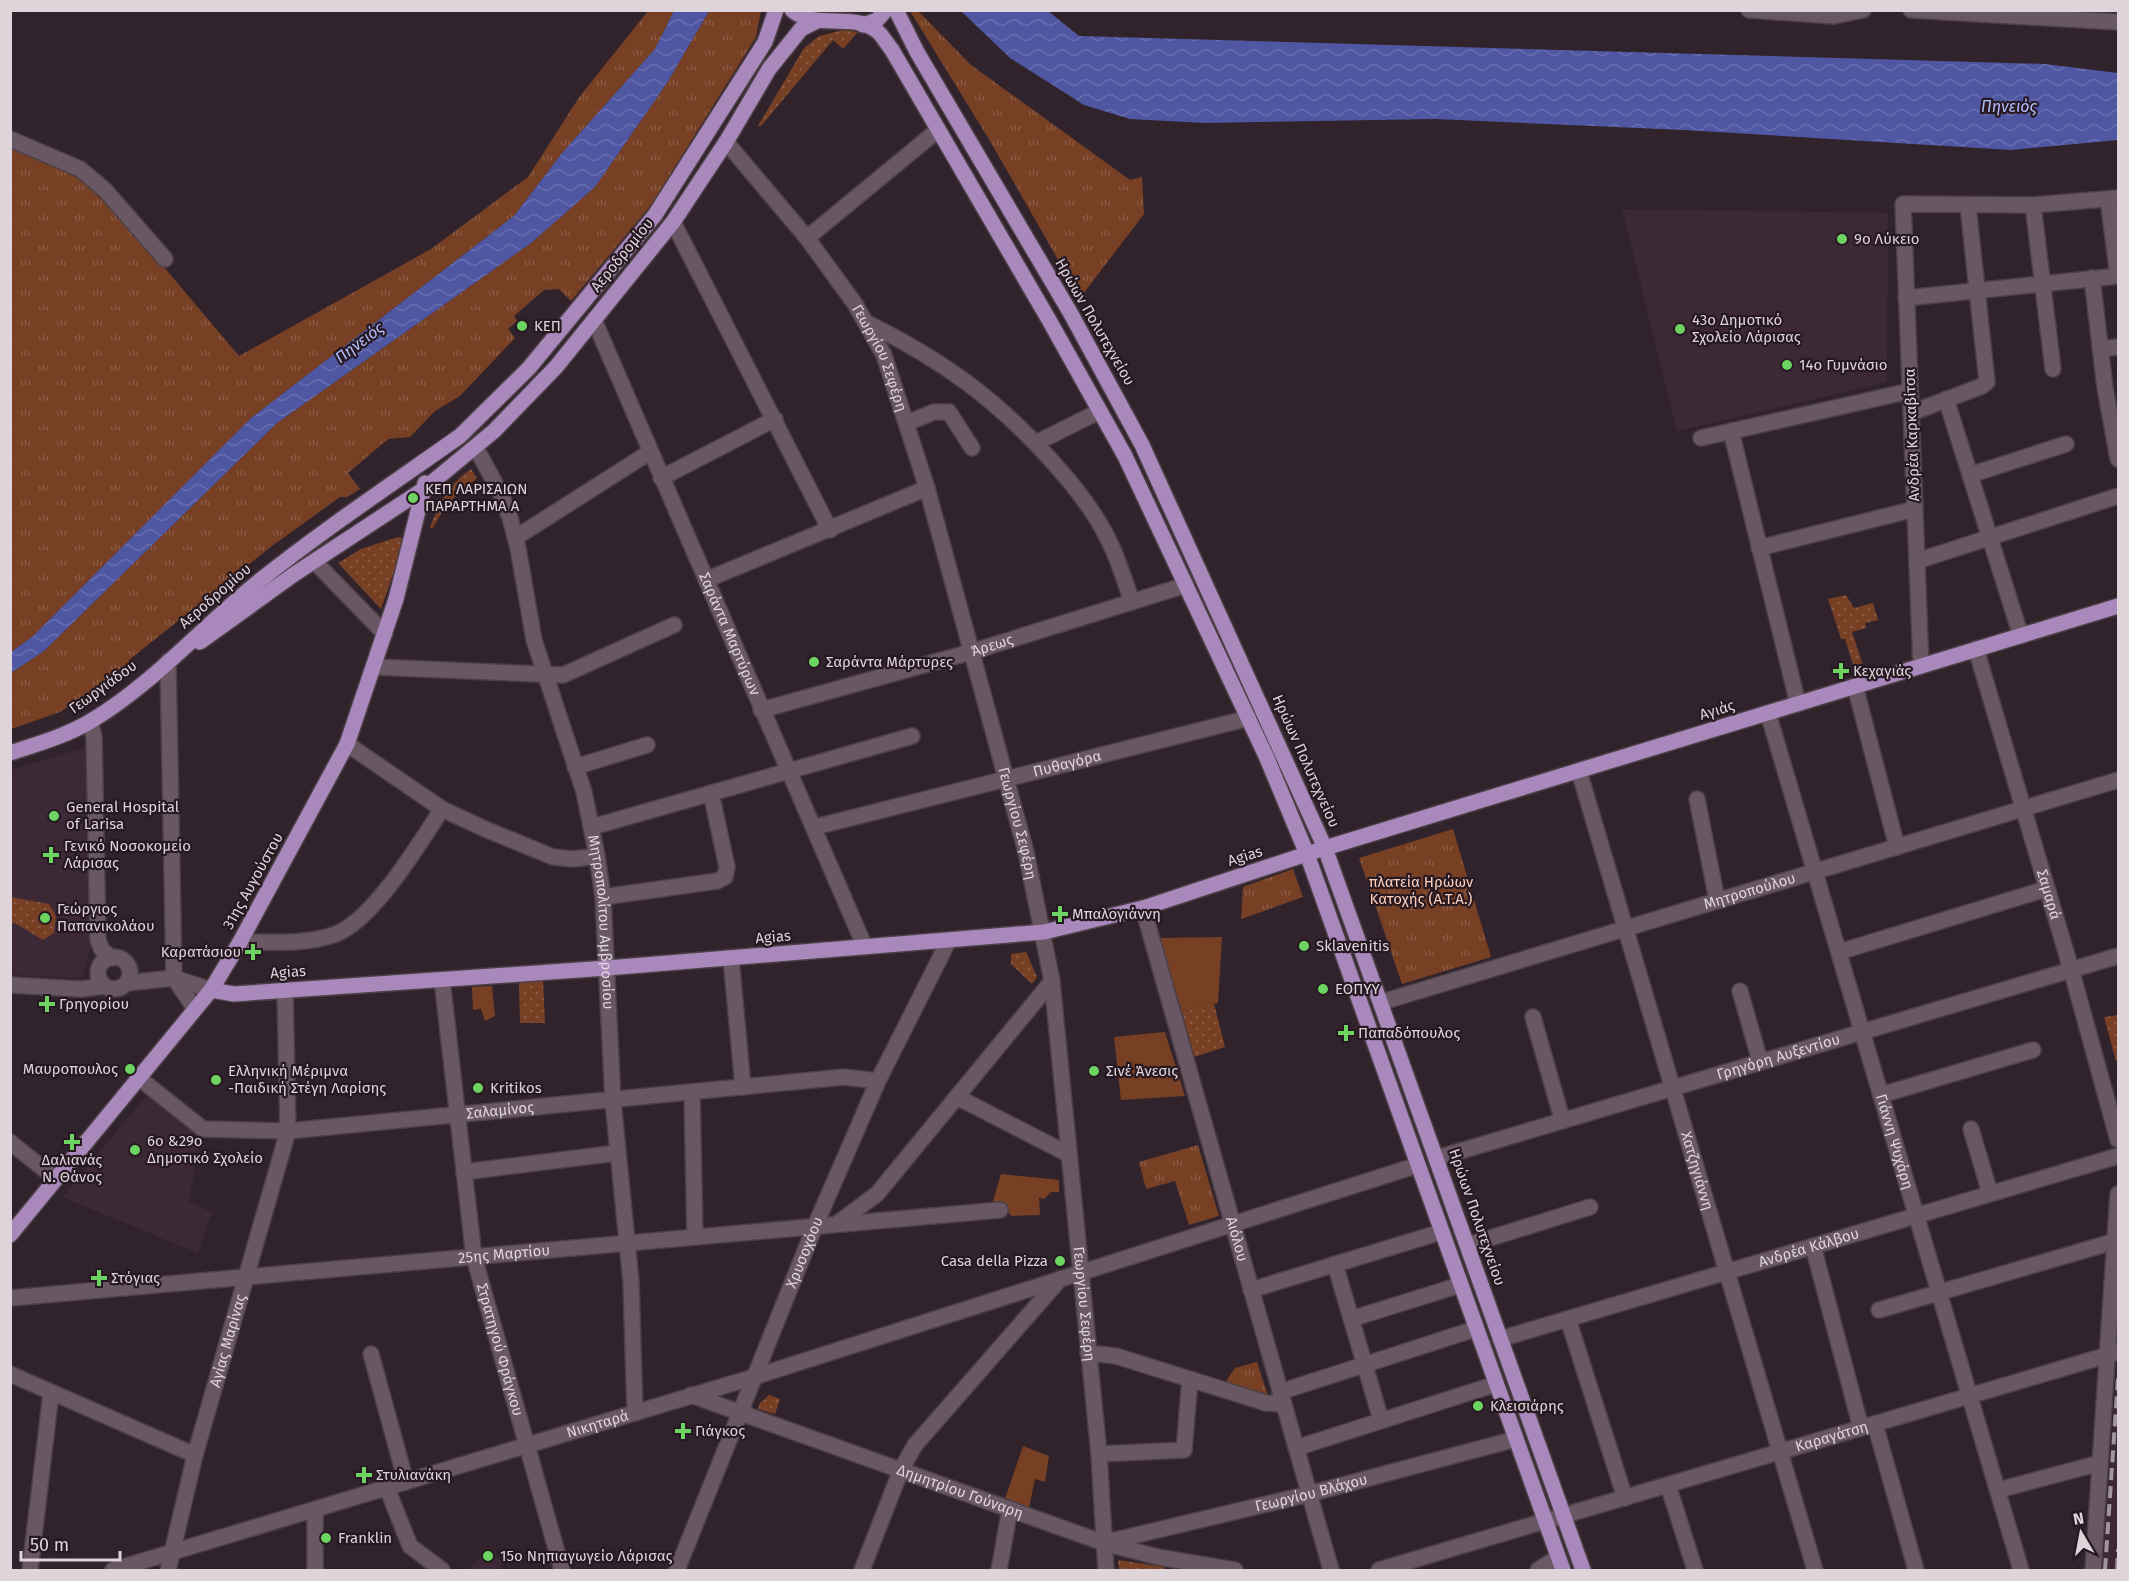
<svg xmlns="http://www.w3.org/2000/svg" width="2129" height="1581" font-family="'Fira Sans',sans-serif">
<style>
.built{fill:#3d2936}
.grass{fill:url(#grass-dots)}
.park{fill:url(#park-tufts)}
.garden{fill:#774025}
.water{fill:url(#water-waves)}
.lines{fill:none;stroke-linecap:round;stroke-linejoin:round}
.minor-casing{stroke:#4c4047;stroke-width:18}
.major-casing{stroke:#4c4047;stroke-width:18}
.minor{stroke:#695863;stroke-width:15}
.major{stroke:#a988bc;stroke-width:15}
.rail{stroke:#a1969d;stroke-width:4;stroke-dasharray:12 6;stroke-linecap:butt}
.poi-dot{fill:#6dd361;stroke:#271922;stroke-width:2}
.labels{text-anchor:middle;stroke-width:4.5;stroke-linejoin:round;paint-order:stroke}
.poi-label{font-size:15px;fill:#ded4da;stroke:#271922;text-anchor:start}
.street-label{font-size:15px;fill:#ded4da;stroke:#271922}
.park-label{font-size:15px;fill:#fdceb9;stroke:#271922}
.water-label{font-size:16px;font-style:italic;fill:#b3befe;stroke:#271922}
</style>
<defs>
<pattern id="grass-dots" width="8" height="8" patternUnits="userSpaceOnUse" patternTransform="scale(1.5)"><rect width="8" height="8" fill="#774025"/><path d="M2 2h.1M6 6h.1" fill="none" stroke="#8a5b44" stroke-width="1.8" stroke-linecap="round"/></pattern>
<pattern id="park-tufts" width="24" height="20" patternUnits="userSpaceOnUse" patternTransform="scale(1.5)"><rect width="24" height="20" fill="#774025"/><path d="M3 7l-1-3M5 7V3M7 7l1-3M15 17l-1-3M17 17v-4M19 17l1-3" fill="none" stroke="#8a5b44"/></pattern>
<pattern id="water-waves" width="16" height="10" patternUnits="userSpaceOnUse" patternTransform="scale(1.5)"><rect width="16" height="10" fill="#4f57a3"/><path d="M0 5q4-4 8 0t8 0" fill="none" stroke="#686eaf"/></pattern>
</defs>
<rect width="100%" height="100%" fill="#31232c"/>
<g class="built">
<path d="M1622,209L1888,213L1887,382L1677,431Z"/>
<path d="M88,747L93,940L82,978L11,975L10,770Z"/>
<path d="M147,1095L200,1137L189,1202L212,1212L198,1253L62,1197Z"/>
<path d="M2118,1364V1570H2102L2117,1365Z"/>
<path d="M487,1550L502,1562L499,1570H468Z"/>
</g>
<g class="grass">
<path d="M843,30L858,32L843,49L833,40L761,126H758L804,48L819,36Z"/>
<path d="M471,469L477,478L447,504L432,529L430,527C440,502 448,485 471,469Z"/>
<path d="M398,537L402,538L403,545L381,609L338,563L361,549Z"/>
<path d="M1846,595L1854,608L1873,603L1878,620L1865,623L1866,628L1852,632L1864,668L1855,671L1845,639H1841L1828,599Z"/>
<path d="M11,897L49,904L56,916L54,933L43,940L15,923L11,924Z"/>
<path d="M1026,952L1037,977L1032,984L1011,964V954Z"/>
<path d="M543,980L545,1023H520L519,983Z"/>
<path d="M1214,1004L1225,1047L1194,1057L1182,1012Z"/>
<path d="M2118,1015V1060L2116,1061L2104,1017Z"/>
<path d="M769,1395L780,1399L775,1414L758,1409L760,1403Z"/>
<path d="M1118,1560L1164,1567V1570H1119Z"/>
</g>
<g class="park">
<path d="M648,11H674L655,49L562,153L514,216L251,418L32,637L11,652V137L69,165L153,254L239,356L431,249L528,177L580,96Z"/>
<path d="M709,11H761L756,37L651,205L571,301L559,289L544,290L514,316L517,321L508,329L515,338L460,396L435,411L410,437L388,439L348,473L360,489L347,497H340L272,546L129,660L127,667L60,712L11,729V673L44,651L277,423L531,243L595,187L667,83Z"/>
<path d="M910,11H918L971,65L1130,180L1142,177L1144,214L1080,298L990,141Z"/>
<path d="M1453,829L1491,957L1402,984L1359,858Z"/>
<path d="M1293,869L1303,897L1241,919L1243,887Z"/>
<path d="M1198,1145L1219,1216L1189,1225L1175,1181L1146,1189L1139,1162Z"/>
<path d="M1257,1362L1268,1396L1224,1384L1235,1368Z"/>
</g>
<g class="garden">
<path d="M1222,937L1218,1003L1182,1012L1159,938Z"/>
<path d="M492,986L495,1016L485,1021L481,1009L473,1010L472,987Z"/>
<path d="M1165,1032L1185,1096L1121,1100L1114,1037Z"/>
<path d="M1001,1174L1059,1180V1192H1051L1044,1199L1039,1198L1040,1215L1012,1216L993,1201Z"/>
<path d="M1023,1446L1049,1456L1045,1482L1035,1479L1029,1508L1005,1499Z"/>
</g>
<g class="water">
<path d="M674,11H709L667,83L595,187L531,243L277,423L44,651L11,673V652L32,637L251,418L514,216L562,153L655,49Z"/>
<path d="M961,11H1048L1079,36L2045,64L2118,73V140L2011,150L1684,130L1436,119L1205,123L1130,119L1084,105L1010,58Z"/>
</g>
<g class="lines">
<defs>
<g id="minor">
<path d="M1749,10L1834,16L1863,10"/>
<path d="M1911,10L2118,22"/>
<path d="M10,139L80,169L105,190L165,259"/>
<path id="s1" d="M726,142L807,238L855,304L884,355L927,488L1026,852L1052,981L1099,1454L1106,1570"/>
<path d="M2033,205L2053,369"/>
<path d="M673,222L830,530"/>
<path d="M807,238L938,130"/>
<path d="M2092,278L2105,388L2118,459"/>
<path d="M1906,298L2118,276L2108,199"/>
<path id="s2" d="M594,320L865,947"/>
<path d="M869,324C942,360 996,399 1051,460C1070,481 1087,501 1101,526C1115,549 1123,576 1132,602"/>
<path d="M2100,349L2118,347"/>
<path d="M1946,399L2021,636"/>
<path d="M1911,413L1982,386L1987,382L1968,206"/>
<path d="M907,423L934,412H949L972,448"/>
<path d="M1731,431L1798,704"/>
<path d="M1701,438L1910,391"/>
<path d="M1036,443L1100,411"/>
<path id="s3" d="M476,448L501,494L510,518L518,548L534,640L584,792L597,856L603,897L613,1101L631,1282L635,1413"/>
<path d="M1970,475L2066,444"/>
<path d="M661,478L775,419"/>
<path d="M515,538L650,452"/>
<path d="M1759,548L1915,509"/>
<path d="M314,561L385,634"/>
<path d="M1917,561L2118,496"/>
<path d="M706,580L927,488"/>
<path id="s4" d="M1976,649L2071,969L2118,1140"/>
<path d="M168,661L174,978L195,1009"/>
<path d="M1921,666L1903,204L2033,205L2118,198"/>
<path d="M375,667L563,675L674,625"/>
<path d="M1855,686L1897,847"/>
<path id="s5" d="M761,710L971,652L1186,585"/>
<path id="s6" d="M1768,713L2021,1570"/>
<path d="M90,721L94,737L98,940L102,950L112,958"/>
<path d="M347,744L442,809L485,829L553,857L573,859L597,856"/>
<path d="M575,767L647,745"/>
<path id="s7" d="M1579,771L1815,1570"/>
<path d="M1697,799L1717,900"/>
<path d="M592,827L912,736"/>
<path id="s8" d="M815,827L1249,718"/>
<path d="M603,897L717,881L725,877L727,867L711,793"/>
<path id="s9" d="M1143,908L1331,1570"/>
<path d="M240,942C271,942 306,945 336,934C374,919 419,844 442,809"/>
<path d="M1839,952L2046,889"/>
<circle cx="114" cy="973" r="16"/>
<path d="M731,958L743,1087"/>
<path id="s10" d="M442,980L474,1257L562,1570"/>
<path d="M127,983L174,978L211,990"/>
<path d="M10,985L81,989L104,986"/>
<path d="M1740,991L1760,1061"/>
<path id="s11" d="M1382,1002L2118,780"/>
<path d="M1533,1017L1562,1119"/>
<path id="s12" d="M139,1078L203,1129L288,1131L844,1077L878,1081"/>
<path d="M692,1093L695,1237"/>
<path d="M1881,1095L2033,1050"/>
<path d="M957,1097L1068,1154"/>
<path d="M1971,1129L1990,1193"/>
<path d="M10,1142L56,1179"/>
<path id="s13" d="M1437,1158L2118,956"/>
<path d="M464,1172L617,1153"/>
<path d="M838,1223L877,1194L1052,981"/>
<path d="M1468,1245L1590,1207"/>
<path d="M1813,1246L1861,1428"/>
<path d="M1335,1264L1381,1420"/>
<path d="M1251,1290L1441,1232"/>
<path id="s14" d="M10,1298L1000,1210"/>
<path d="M1879,1310L2116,1241"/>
<path d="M1351,1319L1460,1285"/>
<path d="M1568,1319L1625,1498"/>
<path id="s15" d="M1500,1339L2118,1156"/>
<path d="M1088,1353L1116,1356L1266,1403L1284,1404"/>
<path d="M371,1354L406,1482"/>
<path d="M10,1374L195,1455"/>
<path d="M1280,1392L1475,1329"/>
<path id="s16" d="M691,1395L1104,1543L1158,1557L1235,1570"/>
<path d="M1875,1424L1916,1570"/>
<path d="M1296,1448L1496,1384"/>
<path d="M1099,1454L1184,1450L1190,1379"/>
<path d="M1668,1485L1695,1570"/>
<path d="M387,1488L410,1546L442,1570"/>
<path d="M1998,1490L2100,1463"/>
<path d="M315,1510V1570"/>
<path id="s17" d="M1107,1542L1309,1494L1516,1439"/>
<path d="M30,1570L51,1393"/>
<path id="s18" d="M113,1570L757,1376L1418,1165"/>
<path id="s19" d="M168,1570L195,1455L288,1131L285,990"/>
<path id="s20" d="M677,1570L815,1226L878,1081L948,942"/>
<path d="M862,1570L901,1470L915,1445L1060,1279"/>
<path d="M999,1570L1010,1509"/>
<path id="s21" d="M1379,1570L2118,1352"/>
<path d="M1538,1570L1558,1557"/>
<path d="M2093,1570L2118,1194"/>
</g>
<g id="major">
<path d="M792,10C815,31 852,11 877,31C883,36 887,44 892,50L1049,320L1125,456L1266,756L1307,854L1563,1570"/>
<path d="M896,10L917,52L1071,314L1142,445L1325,848L1583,1570"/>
<path d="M863,25L877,20L886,10"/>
<path d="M200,642L293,575L424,489L494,431L556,367L673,222L726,142L769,69L801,29L817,21"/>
<path d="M10,753C37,744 66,736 91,721C153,684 202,627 258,582C323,530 392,484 460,436L529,368L655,215L765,42L776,10"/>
<path d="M211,990L234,994L607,968L1044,932L1143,908L1325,848L2118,606"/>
<path d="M10,1235L211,990L240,942L347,744L396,599L425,483"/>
</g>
</defs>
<use href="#minor" class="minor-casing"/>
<use href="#major" class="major-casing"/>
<use href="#minor" class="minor"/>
<use href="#major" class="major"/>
<g class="rail">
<path d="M2105,1570L2118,1378"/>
<path d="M2117,1570L2118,1549"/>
</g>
</g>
<g class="poi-dot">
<circle cx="1842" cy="239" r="6"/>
<circle cx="522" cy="326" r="6"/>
<circle cx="1680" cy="329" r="6"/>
<circle cx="1787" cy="365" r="6"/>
<circle cx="413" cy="498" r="6"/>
<circle cx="814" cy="662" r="6"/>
<path d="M1838 662h6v6h6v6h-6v6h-6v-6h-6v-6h6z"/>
<circle cx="54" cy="816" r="6"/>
<path d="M48 846h6v6h6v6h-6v6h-6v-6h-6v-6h6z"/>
<path d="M1057 905h6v6h6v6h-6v6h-6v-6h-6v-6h6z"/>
<circle cx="45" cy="918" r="6"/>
<circle cx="1304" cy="946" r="6"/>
<path d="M250 943h6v6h6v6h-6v6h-6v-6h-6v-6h6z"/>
<circle cx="1323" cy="989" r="6"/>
<path d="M44 995h6v6h6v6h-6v6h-6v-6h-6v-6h6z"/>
<path d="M1343 1024h6v6h6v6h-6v6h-6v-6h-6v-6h6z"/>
<circle cx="130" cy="1069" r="6"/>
<circle cx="1094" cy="1071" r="6"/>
<circle cx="216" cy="1080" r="6"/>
<circle cx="478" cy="1088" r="6"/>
<path d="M69 1133h6v6h6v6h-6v6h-6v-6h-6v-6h6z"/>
<circle cx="135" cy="1150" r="6"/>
<circle cx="1060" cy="1261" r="6"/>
<path d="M96 1269h6v6h6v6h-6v6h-6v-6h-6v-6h6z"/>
<circle cx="1478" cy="1406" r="6"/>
<path d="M680 1422h6v6h6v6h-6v6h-6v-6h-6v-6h6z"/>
<path d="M361 1466h6v6h6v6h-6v6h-6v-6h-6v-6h6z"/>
<circle cx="326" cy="1538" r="6"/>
<circle cx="488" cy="1556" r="6"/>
</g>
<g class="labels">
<g class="poi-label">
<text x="1854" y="244">9ο Λύκειο</text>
<text x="1692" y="325">43ο Δημοτικό<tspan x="1692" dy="17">Σχολείο Λάρισας</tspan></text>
<text x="534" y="331">ΚΕΠ</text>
<text x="1799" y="370">14ο Γυμνάσιο</text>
<text x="425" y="494">ΚΕΠ ΛΑΡΙΣΑΙΩΝ<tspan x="425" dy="17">ΠΑΡΑΡΤΗΜΑ A</tspan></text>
<text x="826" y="667">Σαράντα Μάρτυρες</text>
<text x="1853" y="676">Κεχαγιάς</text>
<text x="66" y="812">General Hospital<tspan x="66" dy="17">of Larisa</tspan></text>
<text x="64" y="851">Γενικό Νοσοκομείο<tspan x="64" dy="17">Λάρισας</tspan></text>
<text x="57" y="914">Γεώργιος<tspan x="57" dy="17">Παπανικολάου</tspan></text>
<text x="1072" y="919">Μπαλογιάννη</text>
<text x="1316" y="951">Sklavenitis</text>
<text x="241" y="957" text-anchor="end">Καρατάσιου</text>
<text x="1335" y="994">ΕΟΠΥΥ</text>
<text x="59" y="1009">Γρηγορίου</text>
<text x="1358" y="1038">Παπαδόπουλος</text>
<text x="118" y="1074" text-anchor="end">Μαυροπουλος</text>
<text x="228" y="1076">Ελληνική Μέριμνα<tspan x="228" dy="17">-Παιδική Στέγη Λαρίσης</tspan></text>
<text x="1106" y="1076">Σινέ Άνεσις</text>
<text x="490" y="1093">Kritikos</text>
<text x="147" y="1146">6ο &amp;29ο<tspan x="147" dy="17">Δημοτικό Σχολείο</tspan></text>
<text x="72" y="1165" text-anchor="middle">Δαλιανάς<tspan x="72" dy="17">Ν. Θάνος</tspan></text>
<text x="1048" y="1266" text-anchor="end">Casa della Pizza</text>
<text x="111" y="1283">Στόγιας</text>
<text x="1490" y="1411">Κλεισιάρης</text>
<text x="695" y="1436">Γιάγκος</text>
<text x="376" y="1480">Στυλιανάκη</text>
<text x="338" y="1543">Franklin</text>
<text x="500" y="1561">15ο Νηπιαγωγείο Λάρισας</text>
</g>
<g class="street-label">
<text transform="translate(622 255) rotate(-51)" y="5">Αεροδρομίου</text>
<text transform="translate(1095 322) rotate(60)" y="5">Ηρώων Πολυτεχνείου</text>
<text dy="5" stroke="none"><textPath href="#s1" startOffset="267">Γεωργίου Σεφέρη</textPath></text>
<text transform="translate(1912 435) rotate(-92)" y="5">Ανδρέα Καρκαβίτσα</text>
<text transform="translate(215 596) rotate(-41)" y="5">Αεροδρομίου</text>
<text dy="5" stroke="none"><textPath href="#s2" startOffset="342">Σαράντα Μαρτύρων</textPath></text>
<text dy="5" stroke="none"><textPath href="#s5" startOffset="240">Άρεως</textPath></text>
<text transform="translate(103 687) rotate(-36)" y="5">Γεωργιάδου</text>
<text transform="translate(1717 710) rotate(-17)" y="5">Αγιάς</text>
<text transform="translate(1306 761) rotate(66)" y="5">Ηρώων Πολυτεχνείου</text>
<text dy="5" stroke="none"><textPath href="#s8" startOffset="260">Πυθαγόρα</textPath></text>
<text dy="5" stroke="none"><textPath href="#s1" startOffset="753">Γεωργίου Σεφέρη</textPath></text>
<text transform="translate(1245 856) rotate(-18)" y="5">Agias</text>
<text transform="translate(253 881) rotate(-61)" y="5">31ης Αυγούστου</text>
<text dy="5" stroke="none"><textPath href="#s11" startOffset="384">Μητροπούλου</textPath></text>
<text dy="5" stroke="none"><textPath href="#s4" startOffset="256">Σαμαρά</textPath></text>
<text dy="5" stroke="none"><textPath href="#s3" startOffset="494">Μητροπολίτου Αμβροσίου</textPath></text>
<text transform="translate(773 937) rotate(-5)" y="5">Agias</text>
<text transform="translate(288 972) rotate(-4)" y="5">Agias</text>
<text dy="5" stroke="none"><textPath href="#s13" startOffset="356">Γρηγόρη Αυξεντίου</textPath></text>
<text dy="5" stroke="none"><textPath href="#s12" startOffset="380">Σαλαμίνος</textPath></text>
<text dy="5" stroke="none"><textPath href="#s6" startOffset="447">Γιάννη Ψυχάρη</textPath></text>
<text dy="5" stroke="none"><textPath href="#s7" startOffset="417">Χατζηγιάννη</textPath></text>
<text transform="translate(1477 1217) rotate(71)" y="5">Ηρώων Πολυτεχνείου</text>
<text dy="5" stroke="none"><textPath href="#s9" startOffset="344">Αιόλου</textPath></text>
<text dy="5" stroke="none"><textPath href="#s15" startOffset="322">Ανδρέα Κάλβου</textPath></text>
<text dy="5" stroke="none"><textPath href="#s20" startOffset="342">Χρυσοχόου</textPath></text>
<text dy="5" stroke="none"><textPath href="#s14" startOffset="496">25ης Μαρτίου</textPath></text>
<text dy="5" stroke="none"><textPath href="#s1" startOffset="1239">Γεωργίου Σεφέρη</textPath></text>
<text dy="5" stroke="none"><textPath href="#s19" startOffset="237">Αγίας Μαρίνας</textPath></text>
<text dy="5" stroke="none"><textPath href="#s10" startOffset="375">Στρατηγού Φράγκου</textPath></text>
<text dy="5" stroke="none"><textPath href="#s18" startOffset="506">Νικηταρά</textPath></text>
<text dy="5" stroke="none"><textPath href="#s21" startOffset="472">Καραγάτση</textPath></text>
<text dy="5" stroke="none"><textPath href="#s16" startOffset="286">Δημητρίου Γούναρη</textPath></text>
<text dy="5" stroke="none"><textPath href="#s17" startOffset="210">Γεωργίου Βλάχου</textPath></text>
</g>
<g class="park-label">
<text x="1421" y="887">πλατεία Ηρώων<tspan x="1421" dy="17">Κατοχής (Α.Τ.Α.)</tspan></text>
</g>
<g class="water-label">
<text x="2009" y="112">Πηνειός</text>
<text transform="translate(359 342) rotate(-37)" y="6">Πηνειός</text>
</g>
</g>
<rect width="2129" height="1581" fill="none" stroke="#ded4da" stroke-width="24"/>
<g transform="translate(2081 1533) rotate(350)" stroke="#271922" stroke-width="4.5" paint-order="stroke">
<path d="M0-4.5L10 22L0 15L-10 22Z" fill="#ded4da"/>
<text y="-9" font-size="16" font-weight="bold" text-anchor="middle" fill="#ded4da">N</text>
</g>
<path d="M21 1551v9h99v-9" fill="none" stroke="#ded4da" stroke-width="3"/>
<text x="30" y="1551" font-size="18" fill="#ded4da" stroke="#271922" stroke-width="4.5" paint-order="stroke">50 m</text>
</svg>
